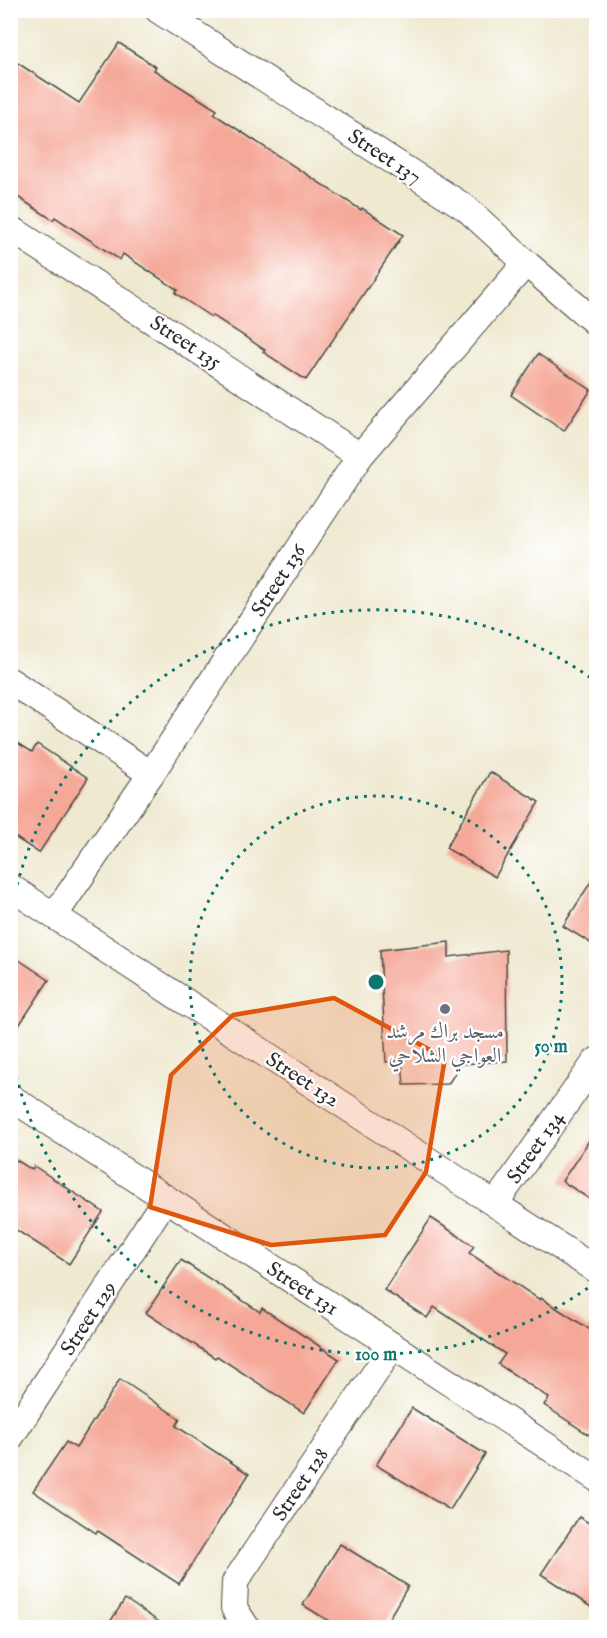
<svg xmlns="http://www.w3.org/2000/svg" width="607" height="1638" font-family="'IM FELL English',Amiri,serif">
<style>
.building{fill:#f5a898}
.lines{fill:none;stroke-linecap:round;stroke-linejoin:round}
.minor-casing{stroke:#484844;stroke-width:28}
.minor{stroke:#fff;stroke-width:26}
.marked{fill:#df570e;fill-opacity:0.2;stroke:#df570e;stroke-width:4.5;stroke-linejoin:round}
.ring{fill:none;stroke:#0f766e;stroke-width:3;stroke-dasharray:3 6}
.worship-dot{fill:#6b7280;stroke:#fff;stroke-width:2}
.labels{text-anchor:middle;stroke-width:4.5;stroke-linejoin:round;paint-order:stroke}
.street-label{font-size:21px;fill:#2b2b2b;stroke:#fff}
.worship-label{font-size:21px;fill:#5b616d;stroke:#fff}
.centre{fill:#0f766e;stroke:#fff;stroke-width:3}
.ring-label{font-size:18px;text-anchor:middle;font-weight:bold;fill:#0f766e;stroke:#fff;stroke-width:4.5;stroke-linejoin:round;paint-order:stroke}
</style>
<rect width="100%" height="100%" fill="#fff"/>
<filter id="ink" filterUnits="userSpaceOnUse"><feTurbulence type="fractalNoise" baseFrequency=".0167" numOctaves="2"/><feDisplacementMap in="SourceGraphic" scale="12" xChannelSelector="R" yChannelSelector="G"/><feConvolveMatrix kernelMatrix="1 2 1 2 8 2 1 2 1" color-interpolation-filters="sRGB"/></filter>
<filter id="wash" filterUnits="userSpaceOnUse"><feTurbulence type="fractalNoise" baseFrequency=".008" numOctaves="4" result="noise"/><feDisplacementMap in="SourceGraphic" scale="24" xChannelSelector="R" yChannelSelector="G"/><feGaussianBlur stdDeviation="1.35" result="paint"/><feColorMatrix in="noise" values="0 0 0 0 0 0 0 0 0 0 0 0 0 0 0 0 0 1.4 0 .05"/><feComposite in="paint" operator="in"/></filter>
<g filter="url(#wash)">
<rect width="100%" height="100%" fill="#efe9d0"/>
<g id="blocks">
<g class="building">
<path d="M119,43L156,67L154,70L217,110L214,114L361,210L362,208L403,235L306,380L263,352L265,350L212,315L211,317L175,293L178,290L123,254L120,260L55,217L53,220L10,192V58L79,103Z"/>
<path d="M538,354L591,390L564,431L511,395Z"/>
<path d="M10,738L32,752L37,744L88,778L39,853L10,834Z"/>
<path d="M490,772L539,802L495,877L446,848Z"/>
<path d="M597,872V947L563,926Z"/>
<path d="M449,942V957L506,950L507,1061L461,1064L448,1084L404,1085L402,1061L386,1062L380,950Z"/>
<path d="M10,954L49,980L10,1039Z"/>
<path d="M597,1129V1204L562,1181Z"/>
<path d="M10,1156L32,1170L34,1166L103,1212L69,1264L10,1226Z"/>
<path d="M431,1218L474,1246L469,1253L540,1300L541,1298L597,1334V1423L589,1435L544,1405L549,1398L498,1364L505,1354L434,1307L427,1318L384,1290Z"/>
<path d="M181,1260L260,1312L262,1308L339,1359L304,1413L217,1356L215,1358L146,1313Z"/>
<path d="M120,1379L180,1419L176,1426L249,1474L179,1584L98,1531L96,1533L33,1491L66,1442L76,1448Z"/>
<path d="M412,1408L485,1454L450,1510L376,1465Z"/>
<path d="M579,1517L597,1528V1611L541,1574Z"/>
<path d="M340,1544L408,1586L383,1628H340L303,1605Z"/>
<path d="M125,1599L168,1628H106Z"/>
</g>
</g>
</g>
<g filter="url(#ink)">
<use href="#blocks" fill-opacity="0" stroke="#484844" stroke-width="1.5"/>
<g class="lines">
<defs>
<g id="minor">
<path d="M158,10L466,208L526,263L596,323"/>
<path d="M10,231L16,232L360,456"/>
<path d="M10,681L151,774"/>
<path d="M10,887L596,1270"/>
<path d="M54,916L151,774L360,456L526,263"/>
<path d="M10,1097L596,1478"/>
<path d="M495,1204L596,1061"/>
<path d="M10,1438L166,1198"/>
<path d="M247,1628L234,1608L235,1582L393,1346"/>
</g>
</defs>
<use href="#minor" class="minor-casing"/>
<use href="#minor" class="minor"/>
</g>
</g>
<path class="marked" d="M334,998L445,1058L426,1172L385,1235L271,1245L150,1207L171,1075L233,1015Z"/>
<g class="ring">
<circle cx="376" cy="982" r="186"/>
<path d="M595 1283A372 372 0 0 1 11 1053M11 911A372 372 0 0 1 595 681"/>
</g>
<circle class="worship-dot" cx="445" cy="1009" r="6"/>
<g class="labels">
<g class="street-label">
<text transform="translate(385 156) rotate(33)" y="7">Street 137</text>
<text transform="translate(186 342) rotate(33)" y="7">Street 135</text>
<text transform="translate(278 580) rotate(-57)" y="7">Street 136</text>
<text transform="translate(303 1079) rotate(33)" y="7">Street 132</text>
<text transform="translate(535 1147) rotate(-55)" y="7">Street 134</text>
<text transform="translate(303 1288) rotate(33)" y="7">Street 131</text>
<text transform="translate(88 1318) rotate(-57)" y="7">Street 129</text>
<text transform="translate(300 1484) rotate(-56)" y="7">Street 128</text>
</g>
<g class="worship-label">
<text x="445" y="1038">مسجد براك مرشد<tspan x="445" dy="24">العواجي الشلاحي</tspan></text>
</g>
</g>
<circle cx="376" cy="982" r="9" class="centre"/>
<g class="ring-label">
<text x="551" y="1052">50 m</text>
<text x="376" y="1360">100 m</text>
</g>
<rect width="607" height="1638" fill="none" stroke="#fff" stroke-width="36"/>
</svg>
